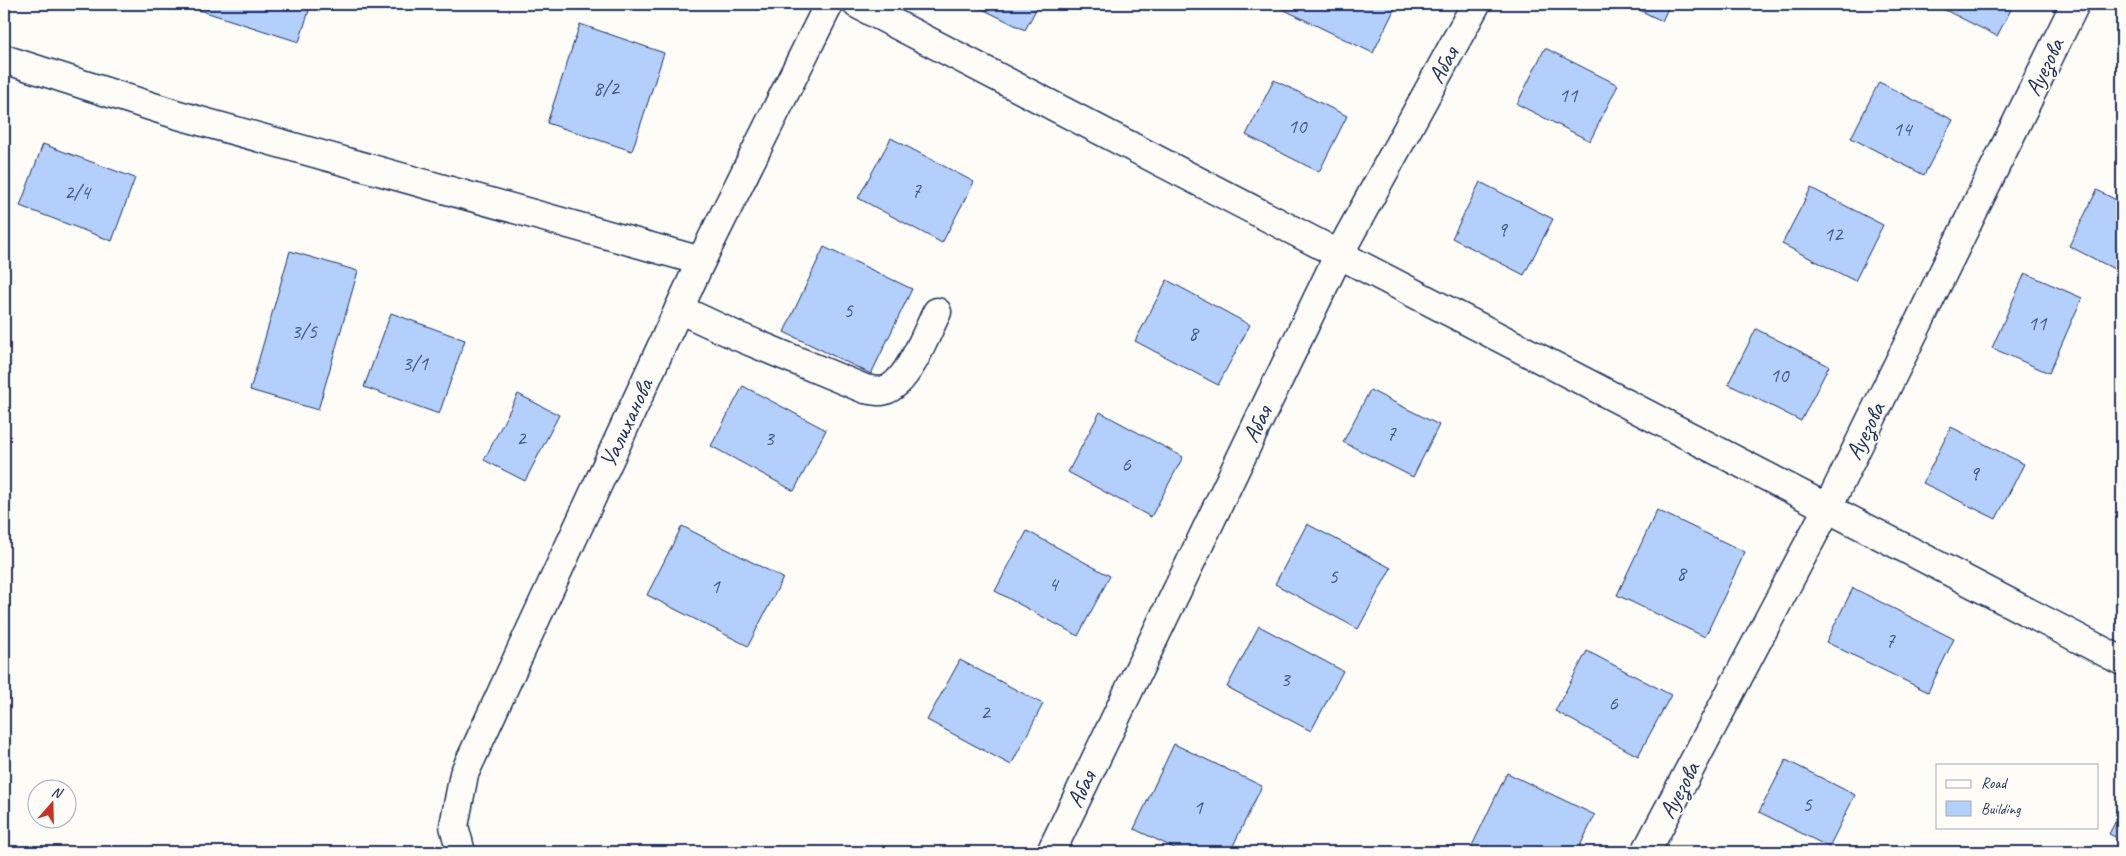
<svg xmlns="http://www.w3.org/2000/svg" width="2126" height="856" font-family="Caveat,sans-serif">
<style>
.building{fill:#b3cffc;stroke:#1b2f5e}
.lines{fill:none;stroke-linecap:round;stroke-linejoin:round}
.minor-casing{stroke:#1b2f5e;stroke-width:31}
.minor{stroke:#fdfcf7;stroke-width:28}
.labels{text-anchor:middle;stroke-width:4;stroke-linejoin:round;paint-order:stroke}
.number-label{font-size:21px;fill:#415786}
.street-label{font-size:24px;fill:#1b2f5e;stroke:#fdfcf7}
</style>
<rect width="100%" height="100%" fill="#fdfcf7"/>
<filter id="ink" filterUnits="userSpaceOnUse"><feTurbulence type="fractalNoise" baseFrequency=".02" numOctaves="2"/><feDisplacementMap in="SourceGraphic" scale="10" xChannelSelector="R" yChannelSelector="G"/><feConvolveMatrix kernelMatrix="1 2 1 2 8 2 1 2 1" color-interpolation-filters="sRGB"/></filter>
<g filter="url(#ink)">
<g class="building">
<path d="M180,4H311L299,42Z"/>
<path d="M972,4H1039L1025,30Z"/>
<path d="M1272,4H1397L1373,53Z"/>
<path d="M1627,4H1670L1662,21Z"/>
<path d="M1933,4H2014L1997,36Z"/>
<path d="M580,24L664,53L632,151L547,123Z"/>
<path d="M1545,48L1618,85L1590,141L1517,104Z"/>
<path d="M1274,80L1347,116L1319,172L1246,135Z"/>
<path d="M1879,82L1953,120L1924,175L1851,138Z"/>
<path d="M891,138L974,182L942,243L858,198Z"/>
<path d="M43,144L135,178L112,241L20,206Z"/>
<path d="M1480,182L1553,219L1524,275L1452,238Z"/>
<path d="M1811,188L1883,225L1855,281L1782,244Z"/>
<path d="M2097,190L2122,203V273L2069,246Z"/>
<path d="M824,247L912,289L871,374L784,332Z"/>
<path d="M290,251L358,271L318,410L250,390Z"/>
<path d="M2025,273L2082,298L2049,373L1992,348Z"/>
<path d="M1167,280L1250,325L1218,385L1135,341Z"/>
<path d="M391,313L465,340L439,414L364,387Z"/>
<path d="M1756,329L1829,366L1801,421L1728,384Z"/>
<path d="M743,386L826,430L794,491L711,446Z"/>
<path d="M1370,390L1439,425L1413,477L1343,442Z"/>
<path d="M518,394L559,415L525,481L484,460Z"/>
<path d="M1100,412L1183,457L1151,517L1068,472Z"/>
<path d="M1951,427L2024,464L1996,519L1923,483Z"/>
<path d="M1657,510L1745,552L1705,637L1617,595Z"/>
<path d="M1307,524L1391,568L1358,629L1275,584Z"/>
<path d="M682,526L783,578L748,646L647,595Z"/>
<path d="M1027,531L1110,576L1078,636L995,591Z"/>
<path d="M1853,588L1954,639L1928,692L1826,642Z"/>
<path d="M1259,626L1343,671L1311,731L1227,687Z"/>
<path d="M1587,651L1671,695L1638,756L1555,711Z"/>
<path d="M960,660L1043,704L1011,765L927,720Z"/>
<path d="M1174,744L1262,786L1230,852H1183L1134,829Z"/>
<path d="M1786,760L1855,795L1829,847L1759,812Z"/>
<path d="M1507,773L1595,815L1577,852H1469Z"/>
<path d="M2122,809V840L2109,834Z"/>
</g>
<g class="lines">
<defs>
<g id="minor">
<path d="M857,4L2122,661"/>
<path d="M4,59L175,114L701,261"/>
<path d="M679,309L737,336L865,389C870,390 876,391 881,391C907,388 926,333 937,312"/>
<path d="M461,852L454,826L464,774L701,261L829,4"/>
<path d="M1051,852L1339,254L1476,4"/>
<path d="M1646,852L1828,507L2075,4"/>
</g>
</defs>
<use href="#minor" class="minor-casing"/>
<use href="#minor" class="minor"/>
</g>
</g>
<g class="labels">
<g class="number-label">
<text x="606" y="95">8/2</text>
<text x="1568" y="102">11</text>
<text x="1297" y="133">10</text>
<text x="1902" y="136">14</text>
<text x="916" y="197">7</text>
<text x="77" y="199">2/4</text>
<text x="1502" y="236">9</text>
<text x="1833" y="241">12</text>
<text x="848" y="317">5</text>
<text x="2037" y="330">11</text>
<text x="304" y="338">3/5</text>
<text x="1193" y="340">8</text>
<text x="415" y="370">3/1</text>
<text x="1779" y="382">10</text>
<text x="1391" y="440">7</text>
<text x="521" y="445">2</text>
<text x="769" y="445">3</text>
<text x="1126" y="471">6</text>
<text x="1974" y="480">9</text>
<text x="1681" y="580">8</text>
<text x="1333" y="583">5</text>
<text x="1053" y="591">4</text>
<text x="715" y="593">1</text>
<text x="1890" y="647">7</text>
<text x="1285" y="686">3</text>
<text x="1613" y="710">6</text>
<text x="985" y="719">2</text>
<text x="1807" y="811">5</text>
<text x="1198" y="814">1</text>
</g>
<g class="street-label">
<text transform="translate(1443 65) rotate(-61)" y="8">Абая</text>
<text transform="translate(2044 67) rotate(-64)" y="8">Ауезова</text>
<text transform="translate(626 423) rotate(-65)" y="8">Уалиханова</text>
<text transform="translate(1257 424) rotate(-64)" y="8">Абая</text>
<text transform="translate(1865 431) rotate(-64)" y="8">Ауезова</text>
<text transform="translate(1081 789) rotate(-64)" y="8">Абая</text>
<text transform="translate(1679 790) rotate(-62)" y="8">Ауезова</text>
</g>
</g>
<rect width="2126" height="856" fill="none" stroke="#fdfcf7" stroke-width="20"/>
<rect x="10" y="10" width="2106" height="836" fill="none" stroke="#1b2f5e" stroke-width="2" filter="url(#ink)"/>
<rect x="1936" y="764" width="162" height="65" fill="#fdfcf7" stroke="#a3aaba"/>
<rect x="1946" y="780" width="25" height="8" fill="#fdfcf7" stroke="#a3aaba"/>
<text x="1981" y="788" font-size="15" fill="#1b2f5e">Road</text>
<rect x="1946" y="801" width="25" height="15" fill="#b3cffc" stroke="#a3aaba"/>
<text x="1981" y="814" font-size="15" fill="#1b2f5e">Building</text>
<g transform="translate(52 804) rotate(20)"><circle r="24" fill="#fdfcf7" stroke="#a3aaba"/>
<path d="M0-4L9 19L0 12L-9 19Z" fill="#c8321e"/>
<text y="-8" font-size="14" font-weight="bold" text-anchor="middle" fill="#1b2f5e">N</text>
</g>
</svg>
